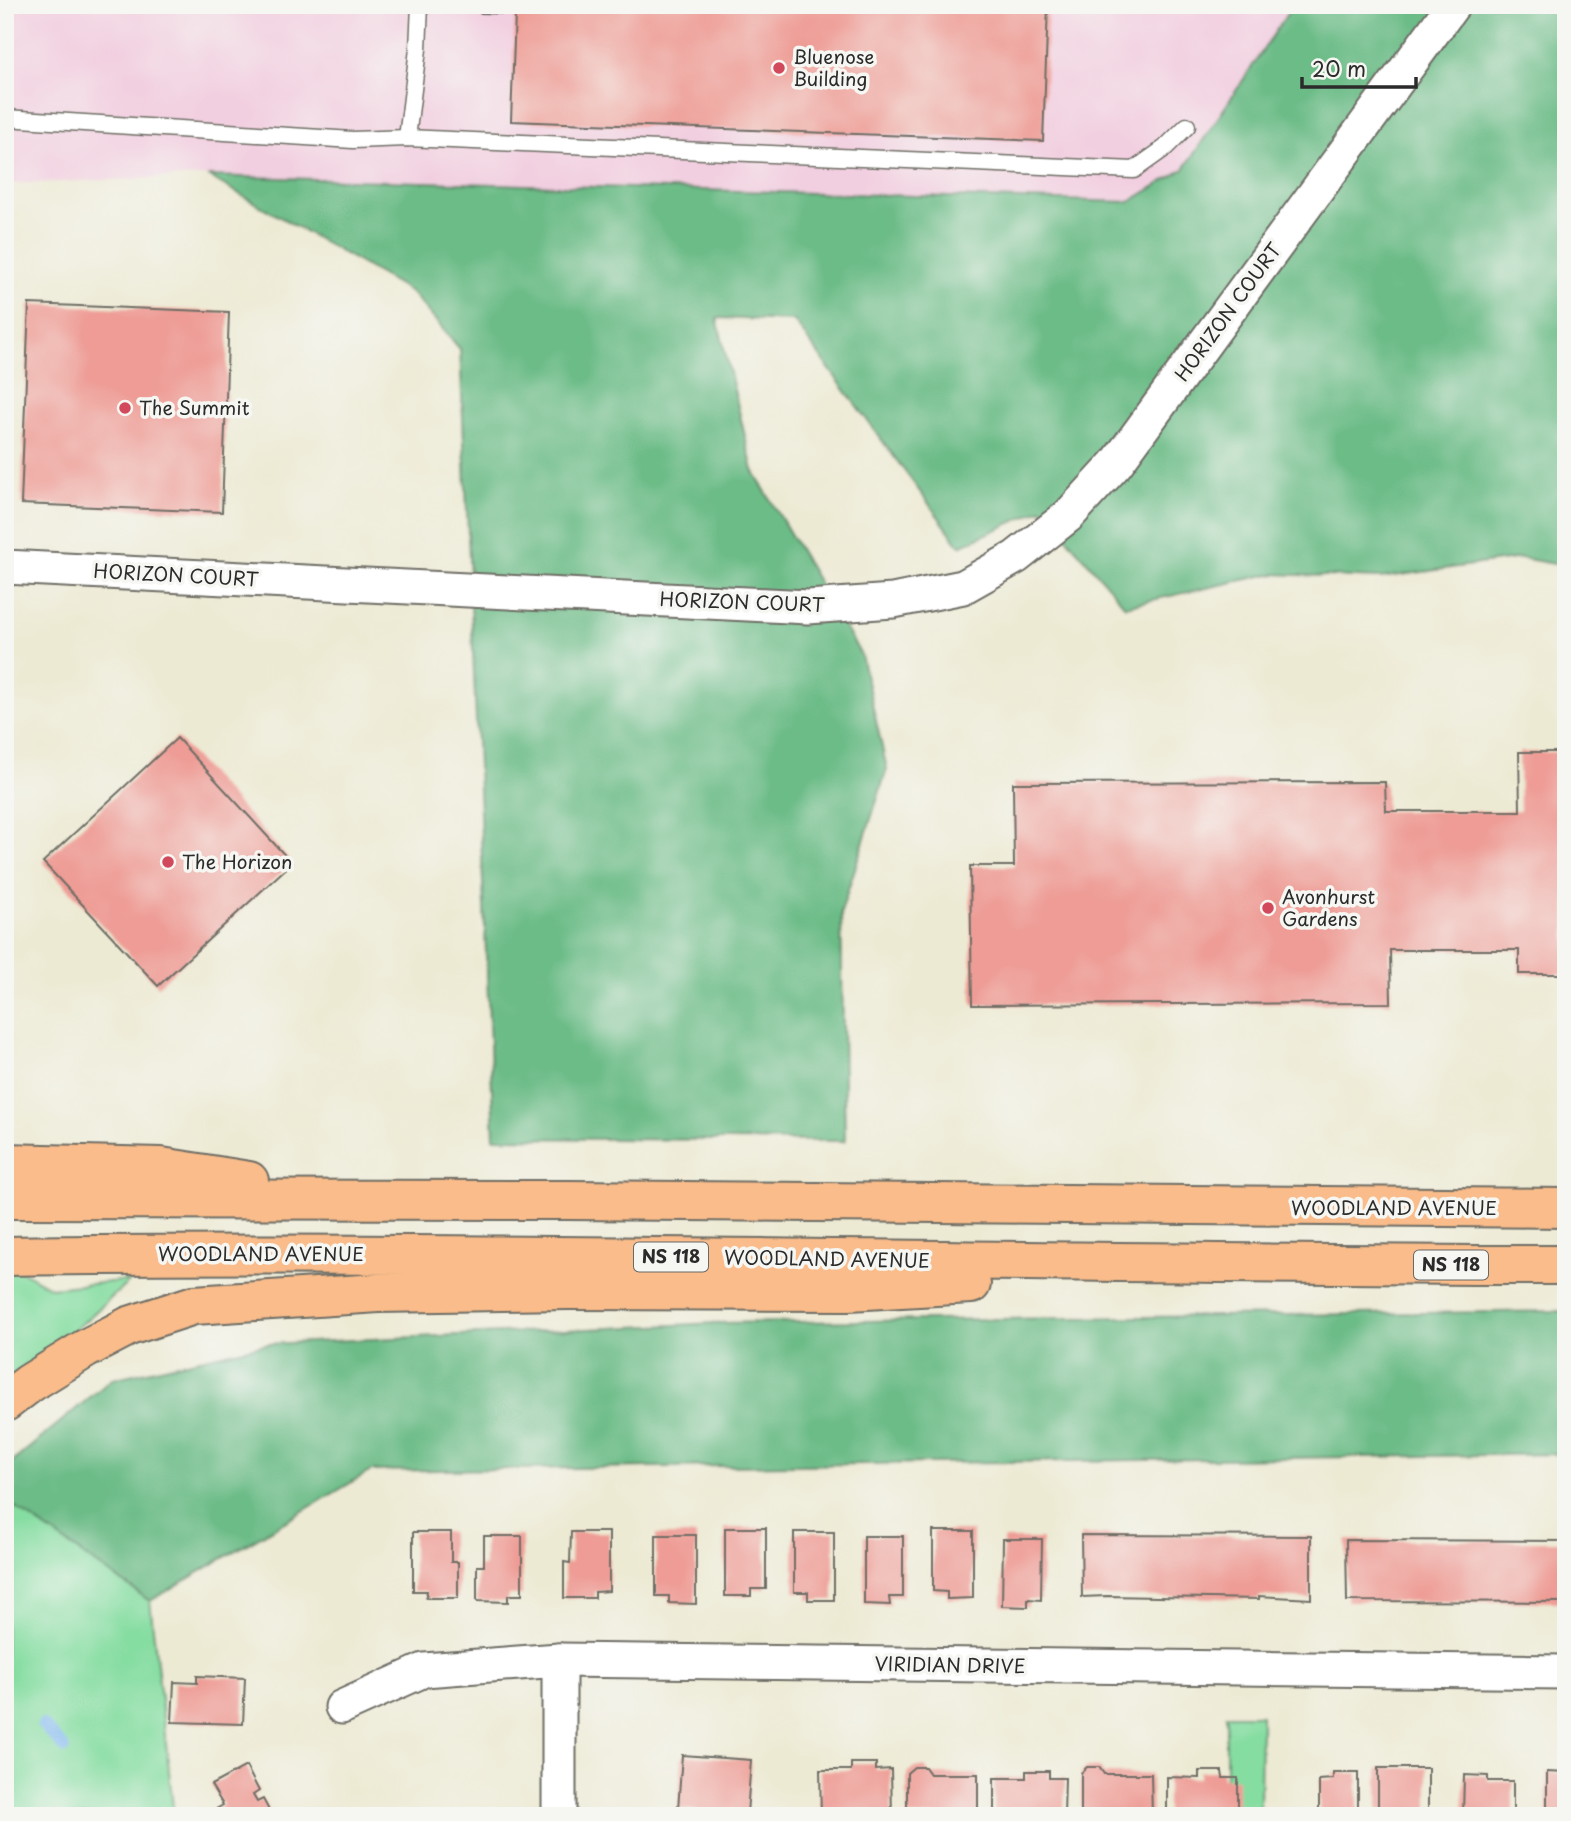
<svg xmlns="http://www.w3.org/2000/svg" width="1571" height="1821" font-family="'Playpen Sans',sans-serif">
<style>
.built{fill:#f2cfe0}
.green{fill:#85dda1;stroke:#588466;stroke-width:2}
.forest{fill:#6cbc87;stroke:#4c7459;stroke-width:2}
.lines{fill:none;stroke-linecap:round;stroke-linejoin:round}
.stream{stroke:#81b8f0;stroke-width:12}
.building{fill:#ee9c95}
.lane-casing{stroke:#6f6e66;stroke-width:19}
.street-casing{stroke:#6f6e66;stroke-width:37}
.highway-casing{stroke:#6f6e66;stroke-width:42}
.lane{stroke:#fff;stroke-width:16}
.street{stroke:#fff;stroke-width:33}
.highway{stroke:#f9bc8a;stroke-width:38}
.poi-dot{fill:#d1495b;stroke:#f6f6f2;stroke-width:2.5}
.labels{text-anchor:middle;stroke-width:7;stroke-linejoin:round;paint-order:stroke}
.shield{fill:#f6f6f2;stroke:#686867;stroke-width:2}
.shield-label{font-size:18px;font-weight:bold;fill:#2b2b2b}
.poi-label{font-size:19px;fill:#2b2b2b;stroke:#f6f6f2;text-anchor:start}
.street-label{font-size:19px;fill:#2b2b2b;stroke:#f6f6f2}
</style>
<rect width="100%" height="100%" fill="#f6f6f2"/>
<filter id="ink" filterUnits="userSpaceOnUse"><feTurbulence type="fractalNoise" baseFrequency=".0143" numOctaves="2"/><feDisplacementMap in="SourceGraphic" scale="14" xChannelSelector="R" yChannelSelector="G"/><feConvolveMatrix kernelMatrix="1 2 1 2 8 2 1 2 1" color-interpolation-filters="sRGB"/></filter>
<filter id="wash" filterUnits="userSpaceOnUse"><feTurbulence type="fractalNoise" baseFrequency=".00686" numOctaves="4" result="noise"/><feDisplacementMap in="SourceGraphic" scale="28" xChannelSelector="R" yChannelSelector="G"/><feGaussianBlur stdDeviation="1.57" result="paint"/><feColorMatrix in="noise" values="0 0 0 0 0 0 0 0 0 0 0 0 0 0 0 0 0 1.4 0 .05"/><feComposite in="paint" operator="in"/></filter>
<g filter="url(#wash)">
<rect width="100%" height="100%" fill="#edead4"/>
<path class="built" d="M5,5H1293L1184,169L1129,202L208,176L5,184Z"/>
<g class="green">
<path d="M5,1262L51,1288L131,1280L5,1392Z"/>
<path d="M5,1500L150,1601L174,1816H5Z"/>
<path d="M1226,1715H1261L1260,1816H1226Z"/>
</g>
<g class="forest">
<path d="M1293,5H1566V566L1521,558L1380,578L1270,574L1125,606L1042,509L960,546L794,321L717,318L753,470L861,655L887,769L841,912L845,1141L494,1138L460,349L411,292L208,176L1129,202L1184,169Z"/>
<path d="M1566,1311V1454L371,1471L150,1601L5,1500V1468L112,1379L266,1344L717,1323Z"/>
</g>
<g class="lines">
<path class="stream" d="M43,1725L64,1748"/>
</g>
<g id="blocks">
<g class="building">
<path d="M479,5H1048L1043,141L511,121L515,14L479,13Z"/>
<path d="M29,304L229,312L222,512L21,504Z"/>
<path d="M177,738L292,863L158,986L43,862Z"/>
<path d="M1519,752H1566V974H1519V950H1390L1391,1003L972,1005L970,866H1014L1013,783L1385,782L1386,811H1520Z"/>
<path d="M725,1528H766V1589H751V1596H725Z"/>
<path d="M933,1531H973V1598L947,1599V1592L933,1591Z"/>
<path d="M413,1532H451V1562H458V1598H426L427,1591H413Z"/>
<path d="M571,1532H609V1591L595,1592V1598H564V1562L570,1563Z"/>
<path d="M794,1532H834V1600H808V1592H794Z"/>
<path d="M656,1535H696V1604L669,1603V1596H656Z"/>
<path d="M1081,1535L1311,1536V1599L1259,1596V1599L1107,1596L1082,1597Z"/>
<path d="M484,1536H522V1595H508V1602L477,1601V1566H484Z"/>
<path d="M864,1536H903V1597H889L890,1605L864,1604Z"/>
<path d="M1003,1539H1042L1041,1600L1028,1599V1607L1002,1606Z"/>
<path d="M1346,1540L1566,1541V1602L1347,1601Z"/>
<path d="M197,1676L245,1678L243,1724L172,1722L174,1682L197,1683Z"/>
<path d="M682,1755L751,1760L747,1814L678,1809Z"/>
<path d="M851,1763H876V1770L891,1769L892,1816H821L820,1770H851Z"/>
<path d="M246,1766L259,1791L253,1795L257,1802L263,1799L272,1816H204L223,1805L211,1785Z"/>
<path d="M914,1767H925L930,1774H978V1816H907V1773Z"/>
<path d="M1087,1767H1099L1104,1774H1151L1152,1816H1081V1773Z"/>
<rect x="1378" y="1768" width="50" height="48"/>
<path d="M1026,1771H1049V1778H1065L1064,1816H994V1778H1026Z"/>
<path d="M1199,1771H1222L1223,1778H1238V1816H1167V1777L1199,1778Z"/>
<path d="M1547,1772L1566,1773V1816H1547Z"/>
<path d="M1333,1773H1358V1816H1319V1780L1333,1779Z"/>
<path d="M1464,1775L1488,1776V1781H1513V1816H1463Z"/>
</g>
</g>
</g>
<g filter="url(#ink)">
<use href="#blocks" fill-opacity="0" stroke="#6f6e66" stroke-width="2"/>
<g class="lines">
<defs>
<g id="lane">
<path d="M5,118L353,140L407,138L1134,170L1165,148L1187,126"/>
<path d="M407,138L418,49L420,5"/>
</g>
<g id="street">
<path d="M5,567L808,607L893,601L963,587L1016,557L1068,516L1116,464L1453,5"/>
<path d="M342,1707L424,1670L559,1660L1566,1672"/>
<path d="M559,1816V1660"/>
</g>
<g id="highway">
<path d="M5,1163L161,1167L249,1181"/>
<path d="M5,1199L569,1200L1566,1208"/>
<path d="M5,1256C525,1250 1046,1265 1566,1265"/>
<path d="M5,1402L30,1383L85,1349L129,1326L194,1305L378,1293L569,1290L849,1291L971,1284"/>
</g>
</defs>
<use href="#lane" class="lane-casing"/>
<use href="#street" class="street-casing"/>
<use href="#highway" class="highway-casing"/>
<use href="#lane" class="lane"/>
<use href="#street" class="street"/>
<use href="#highway" class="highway"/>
</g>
</g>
<g class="poi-dot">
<circle cx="779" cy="68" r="7"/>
<circle cx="125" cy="408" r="7"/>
<circle cx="168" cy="862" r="7"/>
<circle cx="1268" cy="908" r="7"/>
</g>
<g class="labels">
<g class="shield">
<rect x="634" y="1242.5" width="74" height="29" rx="5"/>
<rect x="1414" y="1250.5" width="74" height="29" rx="5"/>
</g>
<g class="shield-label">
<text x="671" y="1263">NS 118</text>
<text x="1451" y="1271">NS 118</text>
</g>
<g class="poi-label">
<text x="793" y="64">Bluenose<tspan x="793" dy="22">Building</tspan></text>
<text x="139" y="415">The Summit</text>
<text x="182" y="869">The Horizon</text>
<text x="1282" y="904">Avonhurst<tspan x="1282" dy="22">Gardens</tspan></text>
</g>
<g class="street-label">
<text transform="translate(1228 312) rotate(-54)" y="7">HORIZON COURT</text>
<text transform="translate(176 575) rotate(3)" y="7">HORIZON COURT</text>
<text transform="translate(742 602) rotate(2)" y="7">HORIZON COURT</text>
<text x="1394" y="1215">WOODLAND AVENUE</text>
<text x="261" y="1261">WOODLAND AVENUE</text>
<text transform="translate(827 1259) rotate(1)" y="7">WOODLAND AVENUE</text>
<text transform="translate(950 1665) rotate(1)" y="7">VIRIDIAN DRIVE</text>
</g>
</g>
<rect width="1571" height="1821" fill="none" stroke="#f6f6f2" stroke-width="28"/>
<path d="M1302 77v10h114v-10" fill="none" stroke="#2b2b2b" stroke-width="3.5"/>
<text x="1312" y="77" font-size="21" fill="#2b2b2b" stroke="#f6f6f2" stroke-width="5" paint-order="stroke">20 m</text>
</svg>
